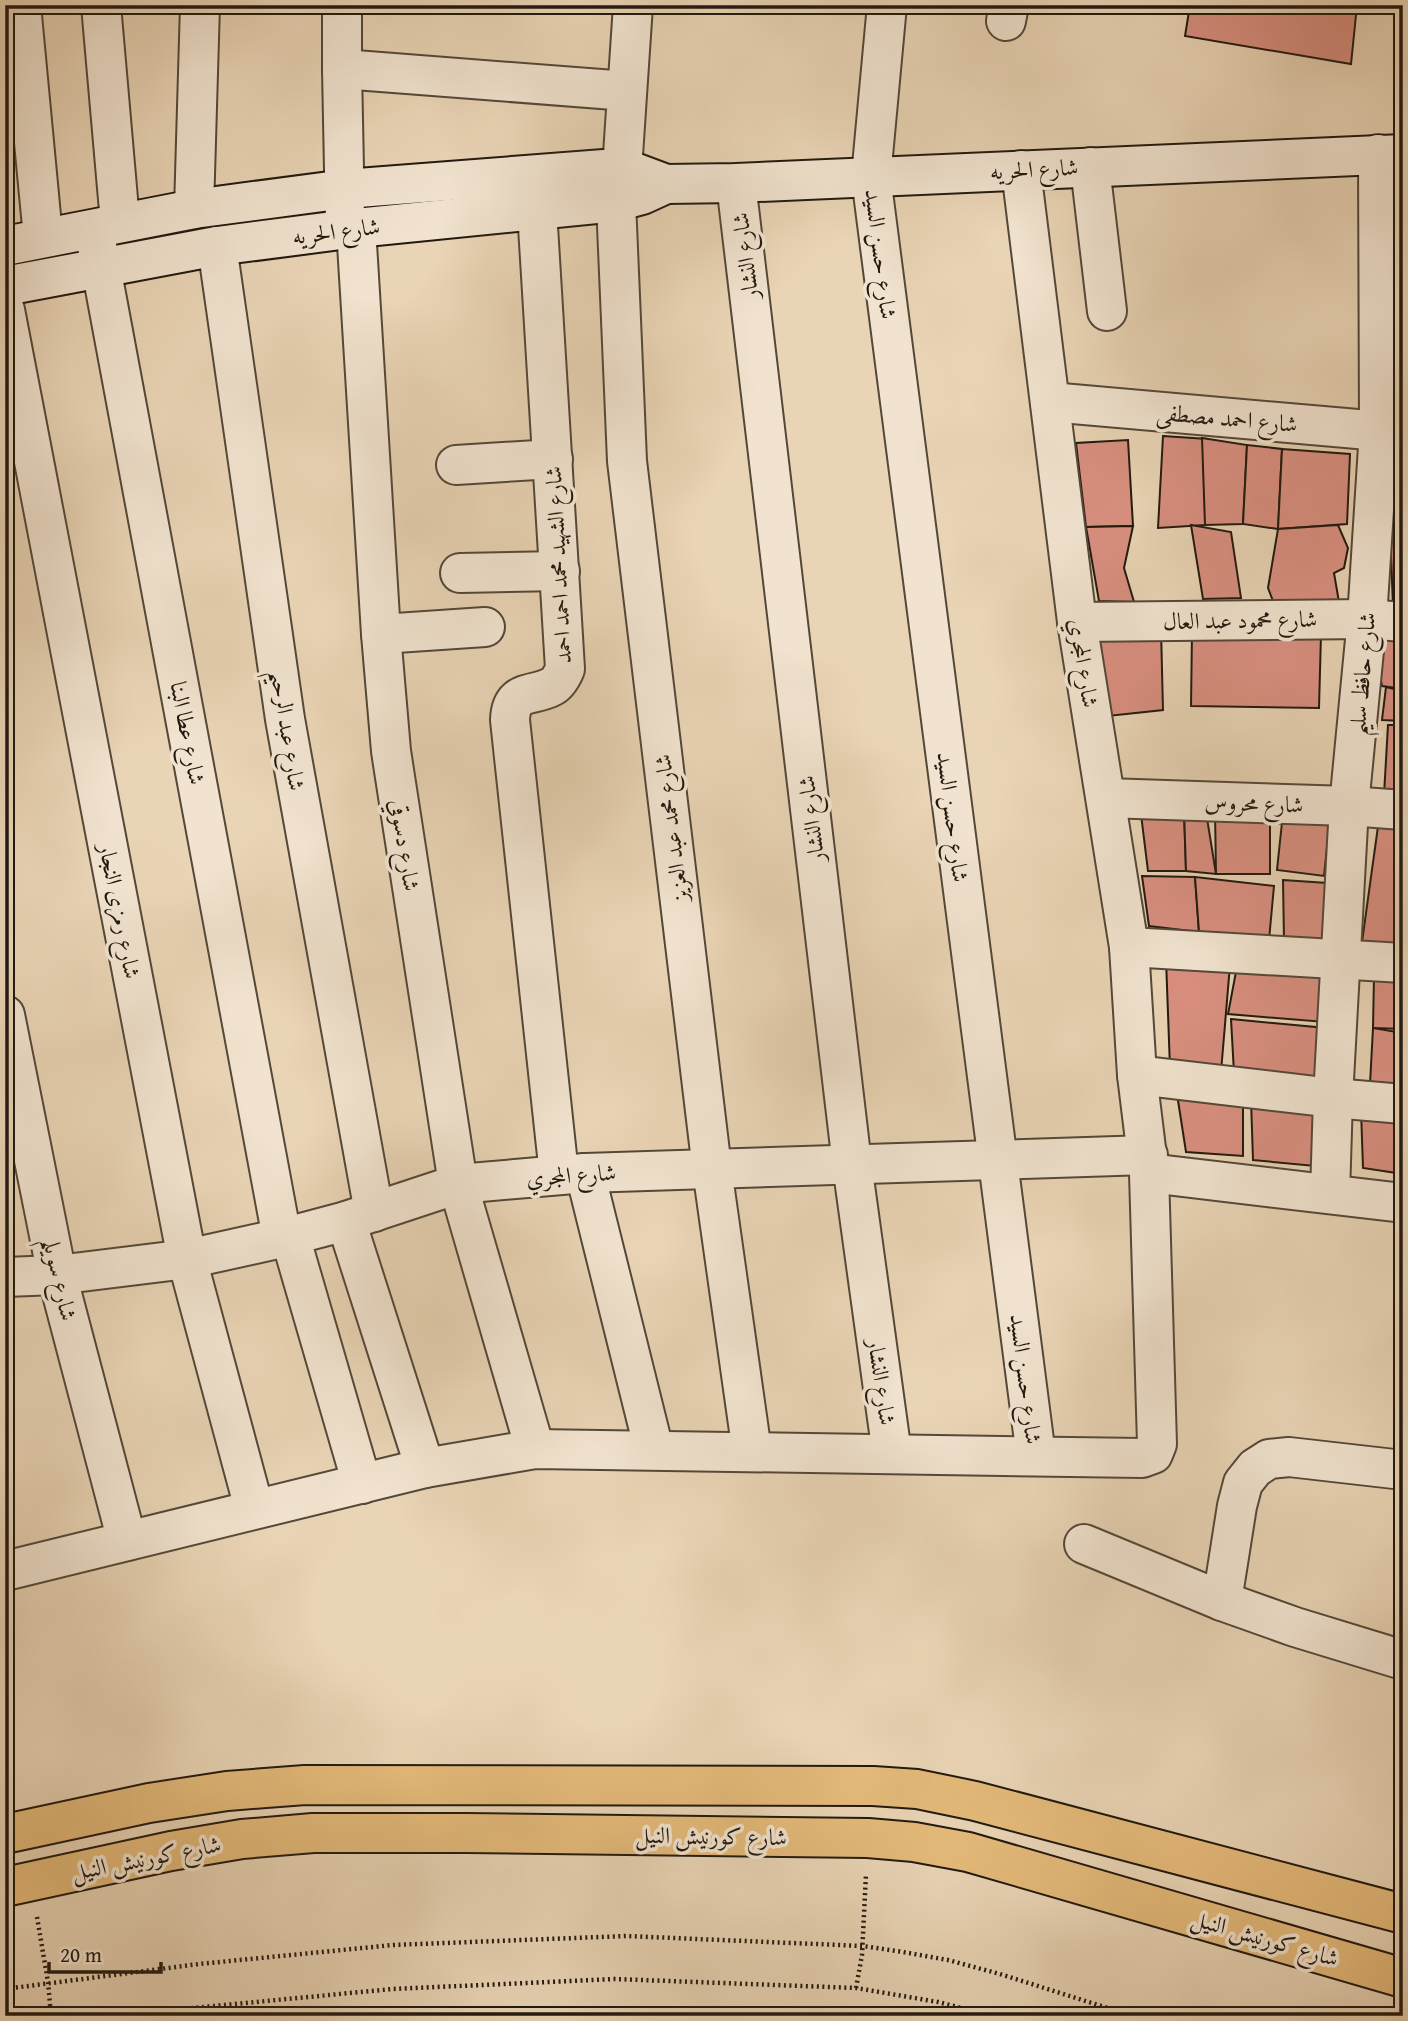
<svg xmlns="http://www.w3.org/2000/svg" width="1408" height="2021" font-family="'Gentium Book Plus',Amiri,serif">
<style>
.water{fill:#98b8aa;stroke:#68786c;stroke-width:2}
.building{fill:#d98f80;stroke:#211910;stroke-width:2}
.lines{fill:none;stroke-linecap:round;stroke-linejoin:round}
.minor-casing{stroke:#534839;stroke-width:42}
.secondary-casing{stroke:#211910;stroke-width:42}
.primary-casing{stroke:#211910;stroke-width:42}
.path{stroke:#211910;stroke-width:4.5;stroke-dasharray:2 3.5;stroke-linecap:butt}
.minor{stroke:#f1e3cf;stroke-width:38}
.secondary{stroke:#f1e3cf;stroke-width:38}
.primary{stroke:#e4ba7a;stroke-width:38}
.labels{text-anchor:middle;stroke-width:7;stroke-linejoin:round;paint-order:stroke}
.street-label{font-size:23px;fill:#211910;stroke:#f1e3cf}
</style>
<rect width="100%" height="100%" fill="#e9d4b5"/>
<filter id="stains"><feTurbulence type="fractalNoise" baseFrequency=".00286" numOctaves="4"/><feColorMatrix values="0 0 0 0 .2 0 0 0 0 .09 0 0 0 0 .02 0 0 0 .5 -.17"/></filter>
<radialGradient id="worn" r=".72"><stop offset=".6" stop-color="#630" stop-opacity="0"/><stop offset="1" stop-color="#630" stop-opacity=".3"/></radialGradient>
<path class="water" d="M662,2008L727,2016H517Z"/>
<g class="building">
<path d="M1190,5H1357L1351,64L1185,36Z"/>
<path d="M1163,436L1207,439L1205,525L1158,528Z"/>
<path d="M1202,438L1247,445L1243,524L1205,525Z"/>
<path d="M1128,440L1133,526L1086,527L1076,443Z"/>
<path d="M1247,445L1282,449L1278,529L1243,524Z"/>
<path d="M1282,449L1350,454L1347,524L1278,529Z"/>
<path d="M1396,450L1403,451V528L1390,527Z"/>
<path d="M1191,525L1231,532L1241,598L1203,599Z"/>
<path d="M1338,525L1348,548L1344,568L1334,573L1339,602L1273,601L1268,588L1278,529Z"/>
<path d="M1133,526L1124,568L1134,602L1099,601L1086,527Z"/>
<path d="M1390,527L1403,528V607H1393Z"/>
<path d="M1161,629L1163,710L1108,716L1096,637Z"/>
<path d="M1192,632L1321,634L1319,708L1191,706Z"/>
<path d="M1372,635L1403,638V689L1382,686Z"/>
<path d="M1386,687L1403,691V721L1382,720Z"/>
<path d="M1388,725H1403V797L1384,795Z"/>
<path d="M1140,806L1184,810L1186,871H1148Z"/>
<path d="M1184,810L1206,812L1216,874L1186,871Z"/>
<path d="M1215,811L1270,818V874H1216Z"/>
<path d="M1283,813L1330,818L1324,876L1277,870Z"/>
<path d="M1379,819L1403,821V945L1362,942Z"/>
<path d="M1142,876L1195,877L1199,932L1149,926Z"/>
<path d="M1195,877L1274,886L1269,940L1199,932Z"/>
<path d="M1283,880L1327,883L1325,944L1284,941Z"/>
<path d="M1166,959L1230,965L1221,1072L1170,1068Z"/>
<path d="M1238,961L1326,969L1325,1022L1228,1014Z"/>
<path d="M1374,976L1403,977V1029L1373,1028Z"/>
<path d="M1231,1019L1326,1028L1319,1080L1234,1073Z"/>
<path d="M1373,1028L1403,1033V1087L1370,1084Z"/>
<path d="M1177,1094L1243,1099V1156L1186,1152Z"/>
<path d="M1251,1100L1321,1105L1315,1166L1253,1160Z"/>
<path d="M1361,1110L1403,1116V1174L1363,1168Z"/>
</g>
<g class="lines">
<defs>
<g id="minor">
<path d="M21,5L43,237"/>
<path d="M101,5L120,222"/>
<path d="M342,5V69L345,220"/>
<path d="M887,5L871,177L1036,1456"/>
<path d="M1006,21L1009,5"/>
<path d="M342,69L627,91"/>
<path d="M1090,167L1107,311"/>
<path d="M622,170L633,5"/>
<path d="M535,177L565,669C562,676 558,684 551,687C531,697 511,689 510,720L559,1174"/>
<path d="M736,183L852,1164L892,1454"/>
<path d="M616,202L627,461L712,1169L752,1452"/>
<path d="M194,209L200,5"/>
<path d="M356,228L381,634L391,751L458,1184L535,1449"/>
<path d="M95,235L282,1238"/>
<path d="M217,246L285,719L374,1212"/>
<path d="M5,310L187,1259L254,1508"/>
<path d="M1050,402L1403,433"/>
<path d="M456,465L553,459"/>
<path d="M460,573L560,571"/>
<path d="M1077,622L1367,619L1403,622"/>
<path d="M381,634L485,627"/>
<path d="M1106,798L1349,806L1403,810"/>
<path d="M1129,947L1403,963"/>
<path d="M5,1015L57,1275L127,1541"/>
<path d="M1137,1075L1333,1098L1403,1104"/>
<path d="M585,1173L654,1450"/>
<path d="M1149,1173L1403,1203"/>
<path d="M1330,1194L1333,1098L1349,806L1367,619L1379,431L1378,154"/>
<path d="M346,1221L425,1468"/>
<path d="M290,1236L362,1484"/>
<path d="M5,1277L57,1275L187,1259L282,1238L346,1221L458,1184L585,1173L1148,1155"/>
<path d="M1084,1544L1222,1601L1295,1627L1403,1660"/>
<path d="M5,1571L425,1468L535,1449L1142,1458L1153,1454L1157,1444L1149,1173L1137,1075L1129,947L1077,622L1021,170"/>
<path d="M1222,1601L1237,1506L1243,1483L1255,1468L1269,1459L1289,1457L1403,1470"/>
</g>
<g id="secondary">
<path d="M5,246L194,209L345,189L604,169L634,172L666,184L736,183L1403,154"/>
<path d="M5,286L217,246L356,228L616,202L642,195L666,184"/>
</g>
<g id="primary">
<path d="M5,1834L149,1803L227,1791L305,1785L873,1786L917,1789L975,1801L1403,1914"/>
<path d="M5,1887L171,1851L242,1839L313,1833H466L868,1838L914,1842L968,1852L1403,1978"/>
</g>
</defs>
<use href="#minor" class="minor-casing"/>
<use href="#secondary" class="secondary-casing"/>
<use href="#primary" class="primary-casing"/>
<g class="path">
<path d="M37,1917L48,1982L51,2016"/>
<path d="M856,1988L862,1955L866,1874"/>
<path d="M5,1989L199,1964L393,1945L626,1936L863,1946L903,1952L948,1960L1000,1974L1133,2016"/>
<path d="M109,2016L392,1989L615,1979L856,1988L938,2002L992,2016"/>
</g>
<use href="#minor" class="minor"/>
<use href="#secondary" class="secondary"/>
<use href="#primary" class="primary"/>
</g>
<g class="labels">
<g class="street-label">
<text transform="translate(1034 169) rotate(-3)" y="8">شارع الحريه</text>
<text transform="translate(336 231) rotate(-7)" y="8">شارع الحريه</text>
<text transform="translate(881 254) rotate(83)" y="8">شارع حسن السيد</text>
<text transform="translate(745 256) rotate(-97)" y="8">شارع النشار</text>
<text transform="translate(1227 418) rotate(5)" y="8">شارع احمد مصطفى</text>
<text transform="translate(558 565) rotate(-93)" y="8">شارع الشهيد محمد احمد احمد</text>
<text transform="translate(1240 620) rotate(-1)" y="8">شارع محمود عبد العال</text>
<text transform="translate(1084 663) rotate(81)" y="8">شارع المجري</text>
<text transform="translate(1362 674) rotate(-85)" y="8">شارع حافظ سليم</text>
<text transform="translate(288 730) rotate(81)" y="8">شارع عبد الرحيم</text>
<text transform="translate(188 733) rotate(79)" y="8">شارع عطا البنا</text>
<text transform="translate(1254 803) rotate(2)" y="8">شارع محروس</text>
<text transform="translate(953 817) rotate(83)" y="8">شارع حسن السيد</text>
<text transform="translate(811 819) rotate(-97)" y="8">شارع النشار</text>
<text transform="translate(671 828) rotate(-97)" y="8">شارع محمد عبد العزيز</text>
<text transform="translate(405 845) rotate(81)" y="8">شارع دسوقي</text>
<text transform="translate(120 911) rotate(79)" y="8">شارع رمزى النجار</text>
<text transform="translate(571 1175) rotate(-4)" y="8">شارع المجري</text>
<text transform="translate(60 1279) rotate(77)" y="8">شارع سويلم</text>
<text transform="translate(1026 1379) rotate(83)" y="8">شارع حسن السيد</text>
<text transform="translate(882 1382) rotate(82)" y="8">شارع النشار</text>
<text transform="translate(711 1836) rotate(1)" y="8">شارع كورنيش النيل</text>
<text transform="translate(146 1858) rotate(-11)" y="8">شارع كورنيش النيل</text>
<text transform="translate(1265 1938) rotate(16)" y="8">شارع كورنيش النيل</text>
</g>
</g>
<rect width="1408" height="2021" fill="none" stroke="#e9d4b5" stroke-width="28"/>
<rect x="7" y="7" width="1394" height="2007" fill="none" stroke="#211910" stroke-width="3.5"/>
<rect x="14" y="14" width="1380" height="1993" fill="none" stroke="#211910" stroke-width="2"/>
<path d="M49 1962v10h112v-10" fill="none" stroke="#211910" stroke-width="3.5"/>
<text x="60" y="1962" font-size="21" fill="#211910" stroke="#f1e3cf" stroke-width="5" paint-order="stroke">20 m</text>
<rect width="100%" height="100%" filter="url(#stains)"/>
<rect width="100%" height="100%" fill="url(#worn)"/>
</svg>
